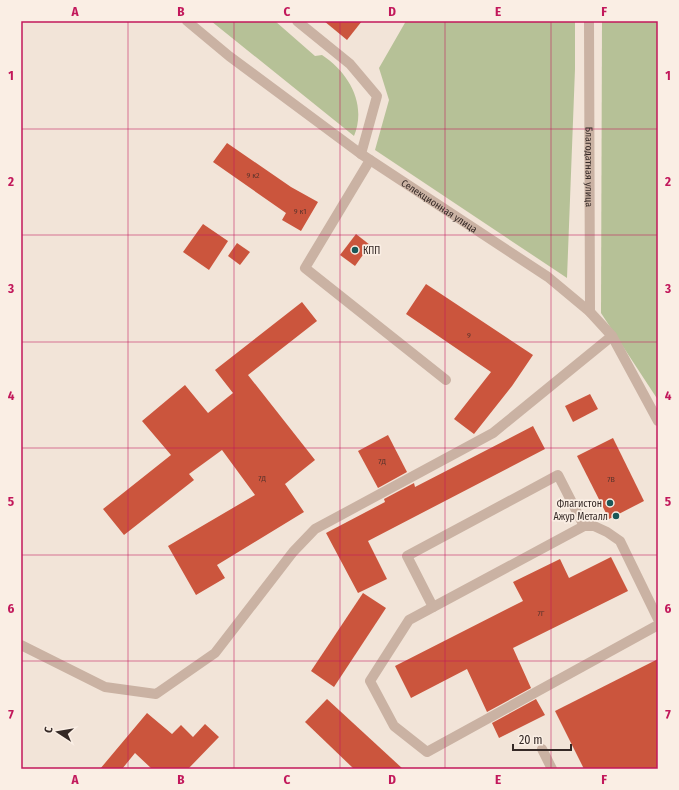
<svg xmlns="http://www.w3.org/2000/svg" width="679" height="790" font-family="'Fira Sans Condensed',sans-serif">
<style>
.green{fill:#b6c197}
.building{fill:#cb553d}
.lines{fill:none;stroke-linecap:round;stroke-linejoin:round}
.lane{stroke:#cab2a3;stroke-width:10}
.street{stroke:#cab2a3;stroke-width:10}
.grid{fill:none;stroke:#c2185b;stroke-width:1;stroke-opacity:0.55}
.poi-dot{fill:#1a5858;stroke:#faeee4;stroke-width:1.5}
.labels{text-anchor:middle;stroke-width:3.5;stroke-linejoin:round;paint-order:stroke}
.number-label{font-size:8px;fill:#5a342c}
.street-label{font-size:10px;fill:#352926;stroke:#faeee4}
.poi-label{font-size:10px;fill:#352926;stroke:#faeee4;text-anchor:end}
.neatline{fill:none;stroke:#c2185b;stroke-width:1.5}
.grid-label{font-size:13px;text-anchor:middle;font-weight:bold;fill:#c2185b}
</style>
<rect width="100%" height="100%" fill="#f2e4d8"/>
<g class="green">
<path d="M211,21H275L315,56L322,55C349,73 367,104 354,136Z"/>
<path d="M406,21H575V69L567,278L375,150L389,100L379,68Z"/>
<path d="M602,21H658V400L601,313Z"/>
</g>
<g class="building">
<path d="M324,21H362L347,40Z"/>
<path d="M227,143L291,187L318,202L301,231L282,220L286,213L213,162Z"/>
<path d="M203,224L228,241L209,270L183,252Z"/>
<path d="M356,234L370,245L355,266L340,255Z"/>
<path d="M237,243L250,252L240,265L228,256Z"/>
<path d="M426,284L533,355L512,386L474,434L454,419L491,372L406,314Z"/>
<path d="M302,302L317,321L248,375L315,460L285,484L304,512L217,565L225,578L196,595L168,546L255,495L222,450L189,474L194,480L124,535L103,509L171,455L142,421L185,385L208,413L233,393L215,370Z"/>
<path d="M590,394L598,409L573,422L565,406Z"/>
<path d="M533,426L545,449L368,541L387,579L358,593L326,533L385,502L384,499L414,483L415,487Z"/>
<path d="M388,435L407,472L378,488L358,451Z"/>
<path d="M613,438L644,501L609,519L577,456Z"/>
<path d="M611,557L628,591L513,648L531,688L487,712L467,669L411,698L395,666L523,601L513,582L560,559L569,578Z"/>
<path d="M363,593L386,608L334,687L311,671Z"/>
<path d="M658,659V769H584L555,711Z"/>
<path d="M327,699L403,769H354L305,722Z"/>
<path d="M536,699L545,715L499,738L492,723Z"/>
<path d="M147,713L172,734L181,725L193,737L205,724L219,737L188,769H152L135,753L122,769H100Z"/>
</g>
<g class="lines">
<g class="lane">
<path d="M297,21L350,64L377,96L361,154"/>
<path d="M370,160L305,268L446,380"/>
<path d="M433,607L407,556L558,475L584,526"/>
<path d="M658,619L620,541L607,532L594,526H584L409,620L370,681L394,726L427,752L658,625"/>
<path d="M21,645L105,687L156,694L215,653L293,552L315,529L493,433L612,336"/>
<path d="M542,749L552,769"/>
</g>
<g class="street">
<path id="s1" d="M187,21L229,56L361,154L548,277L590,312L612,336L658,421"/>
<path id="s2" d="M589,21L590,312"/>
</g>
</g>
<path class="grid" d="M128,21V769M234,21V769M340,21V769M445,21V769M551,21V769M21,129H658M21,235H658M21,342H658M21,448H658M21,555H658M21,661H658"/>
<g class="poi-dot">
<circle cx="355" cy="250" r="4"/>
<circle cx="610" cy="503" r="4"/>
<circle cx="616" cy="516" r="4"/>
</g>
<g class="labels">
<g class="number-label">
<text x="253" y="178">9 к2</text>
<text x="300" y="214">9 к1</text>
<text x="469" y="338">9</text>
<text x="382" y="464">7Д</text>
<text x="262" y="481">7Д</text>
<text x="611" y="482">7В</text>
<text x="541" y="616">7Г</text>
</g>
<g class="street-label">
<text dy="4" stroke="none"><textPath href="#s2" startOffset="146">Благодатная улица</textPath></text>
<text dy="4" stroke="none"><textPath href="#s1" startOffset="313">Селекционная улица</textPath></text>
</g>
<g class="poi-label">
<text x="363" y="254" text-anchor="start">КПП</text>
<text x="602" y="507">Флагистон</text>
<text x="608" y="520">Ажур Металл</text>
</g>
</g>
<rect width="679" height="790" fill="none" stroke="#faeee4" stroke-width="44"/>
<g transform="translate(58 732) rotate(282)" stroke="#faeee4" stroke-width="3" paint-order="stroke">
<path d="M0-3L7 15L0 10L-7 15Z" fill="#352926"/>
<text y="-6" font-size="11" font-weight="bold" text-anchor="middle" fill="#352926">С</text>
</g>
<path d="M513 744v6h58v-6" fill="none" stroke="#352926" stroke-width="2"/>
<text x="519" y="744" font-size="12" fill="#352926" stroke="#faeee4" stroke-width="3" paint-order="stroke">20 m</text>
<rect x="22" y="22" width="635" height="746" class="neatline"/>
<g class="grid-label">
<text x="75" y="16">A</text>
<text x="181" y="16">B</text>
<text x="287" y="16">C</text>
<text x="392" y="16">D</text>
<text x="498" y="16">E</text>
<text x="604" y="16">F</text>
<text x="11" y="80">1</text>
<text x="668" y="80">1</text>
<text x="11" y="186">2</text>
<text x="668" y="186">2</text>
<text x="11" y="293">3</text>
<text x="668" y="293">3</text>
<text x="11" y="400">4</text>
<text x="668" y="400">4</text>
<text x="11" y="506">5</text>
<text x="668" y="506">5</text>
<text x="11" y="613">6</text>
<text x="668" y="613">6</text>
<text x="11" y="719">7</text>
<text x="668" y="719">7</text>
<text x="75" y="784">A</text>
<text x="181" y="784">B</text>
<text x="287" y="784">C</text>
<text x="392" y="784">D</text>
<text x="498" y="784">E</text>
<text x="604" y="784">F</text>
</g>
</svg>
